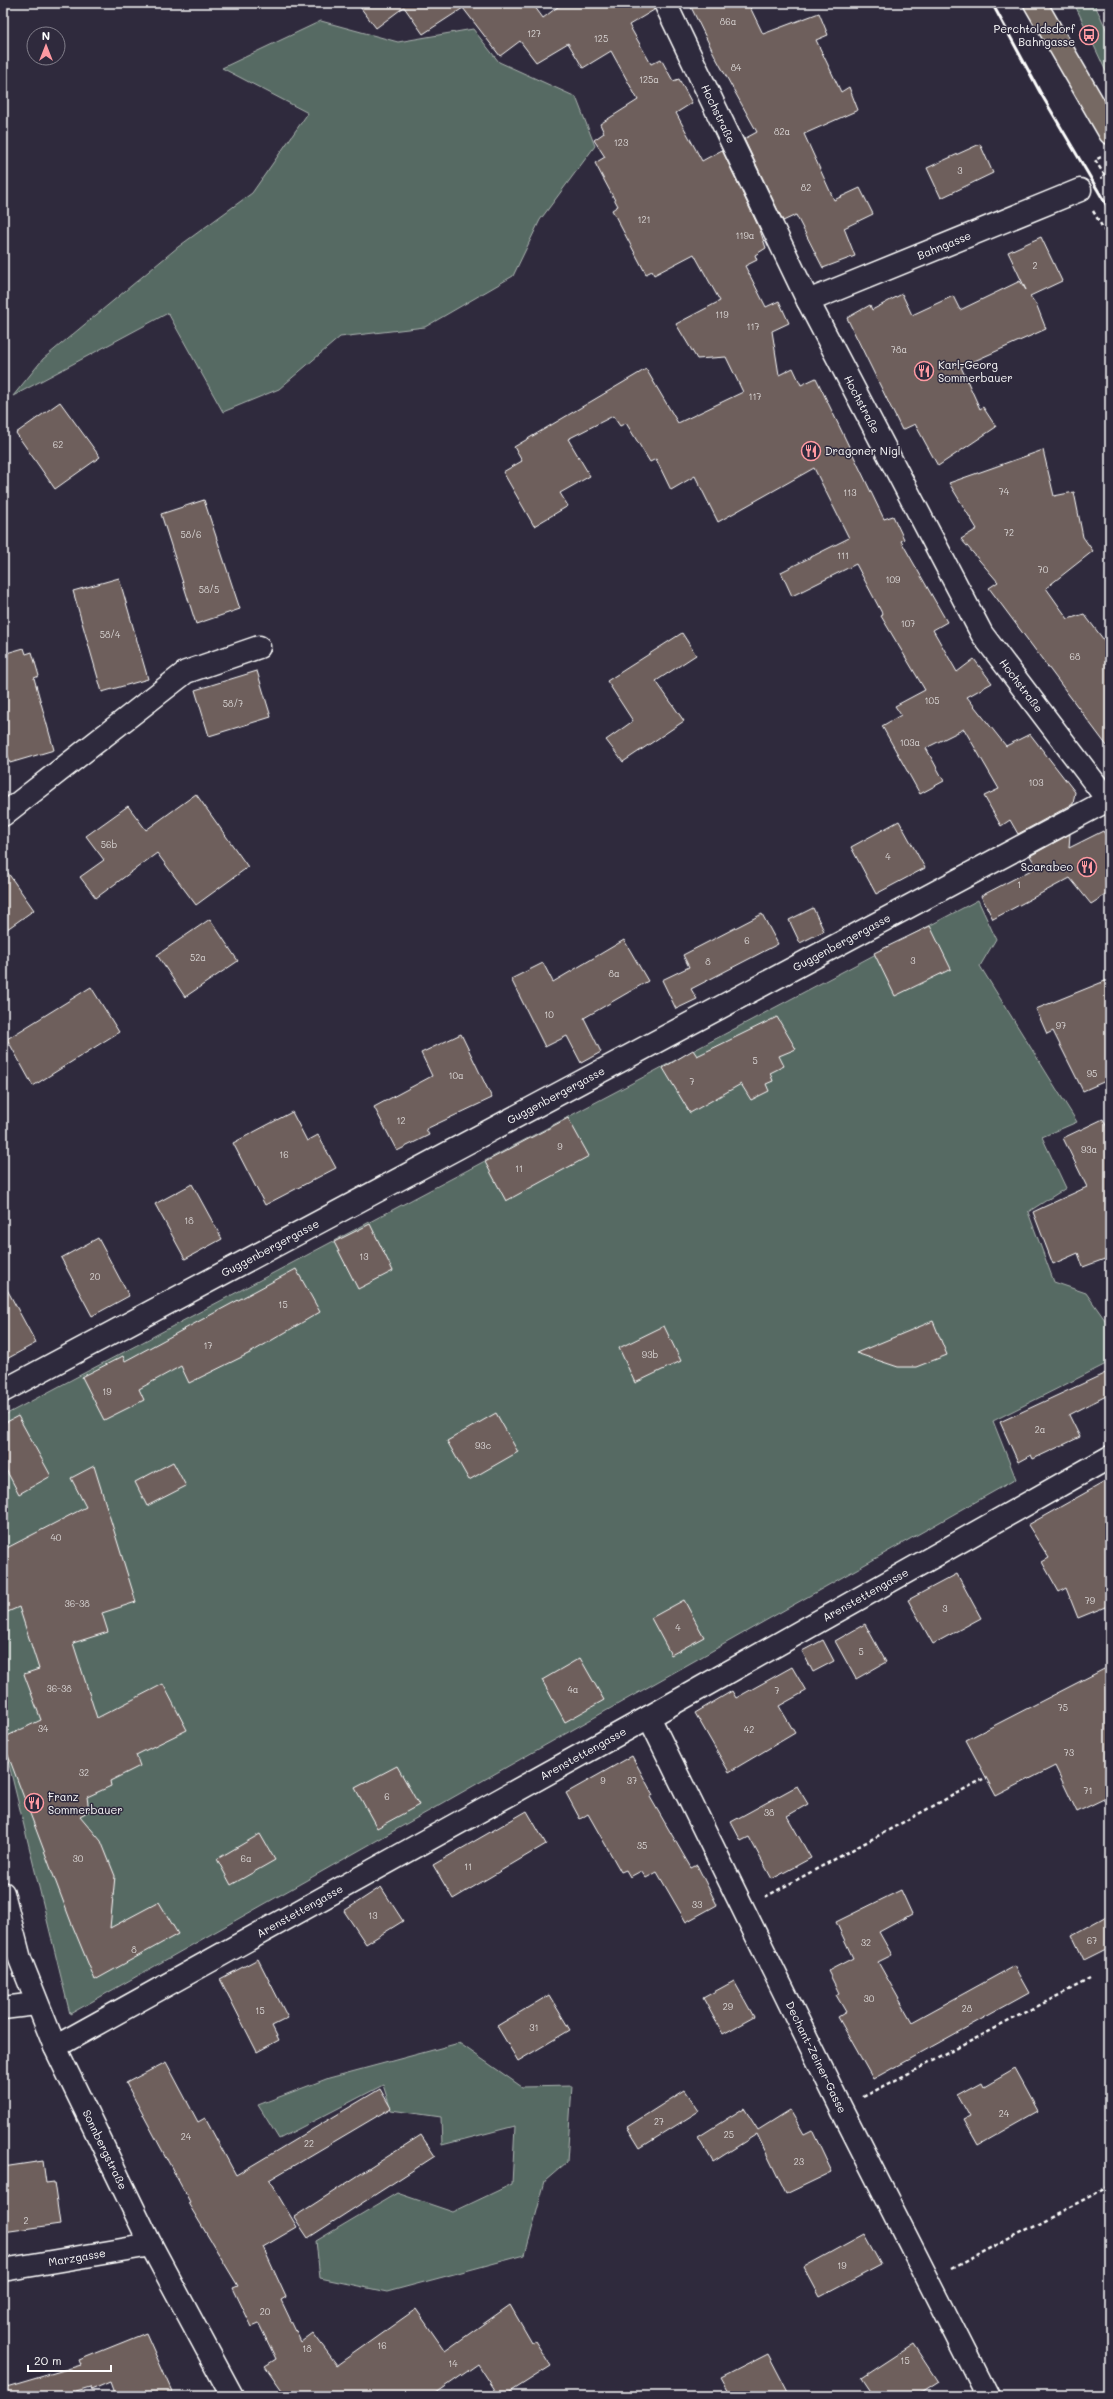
<svg xmlns="http://www.w3.org/2000/svg" width="1113" height="2399" font-family="Mali,sans-serif">
<style>
.green{fill:#576a63;stroke:#abb4b1}
.building{fill:#6e5f5c;stroke:#fff}
.lines{fill:none;stroke-linecap:round;stroke-linejoin:round}
.minor-casing{stroke:#fff;stroke-width:25}
.secondary-casing{stroke:#fff;stroke-width:25}
.primary-casing{stroke:#fff;stroke-width:25}
.path{stroke:#fff;stroke-width:2.5;stroke-dasharray:4 3;stroke-linecap:butt}
.minor{stroke:#2f2a3d;stroke-width:22}
.secondary{stroke:#2f2a3d;stroke-width:22}
.primary{stroke:#766964;stroke-width:22}
.rail{stroke:#fff;stroke-width:3}
.labels{text-anchor:middle;stroke-width:3;stroke-linejoin:round;paint-order:stroke}
.number-label{font-size:9px;fill:#dbd7d6}
.poi-label{font-size:11px;fill:#fff;stroke:#2f2a3d;text-anchor:start}
.street-label{font-size:11px;fill:#fff;stroke:#2f2a3d}
</style>
<rect width="100%" height="100%" fill="#2f2a3d"/>
<filter id="ink" filterUnits="userSpaceOnUse"><feTurbulence type="fractalNoise" baseFrequency=".025" numOctaves="2"/><feDisplacementMap in="SourceGraphic" scale="8" xChannelSelector="R" yChannelSelector="G"/><feConvolveMatrix kernelMatrix="1 2 1 2 8 2 1 2 1" color-interpolation-filters="sRGB"/></filter>
<g filter="url(#ink)">
<g class="green">
<path d="M1074,3H1094L1110,37V80Z"/>
<path d="M321,21L398,42L473,29L499,62L576,97L595,146L540,220L513,276L425,327L340,337L279,389L223,412L168,313L13,396L43,359L178,247L252,193L308,113L222,68Z"/>
<path d="M978,900L996,939L980,966L1077,1122L1042,1137L1066,1188L1028,1212L1054,1282L1086,1293L1110,1327V1362L993,1421L1016,1479L70,2014L3,1740V1416Z"/>
<path d="M459,2043L522,2087L572,2086L567,2162L545,2181L525,2255L387,2292L320,2278L316,2241L397,2193L453,2212L512,2184L515,2126L442,2145L441,2117L391,2110L383,2085L279,2139L258,2105L329,2078Z"/>
</g>
<g class="building">
<path d="M357,3H532L543,18L563,3H653L654,10L629,25L651,64L661,59L673,81L679,79L692,103L676,113L702,161L722,150L760,230L766,248L755,255L757,260L745,266L766,307L779,301L789,323L772,331L779,375L793,368L801,385L816,378L884,519L893,516L904,539L901,541L947,622L933,630L957,672L974,659L992,683L967,697L1006,746L1030,734L1075,792L1073,804L1018,834L1010,820L1001,826L984,796L999,789L964,729L926,748L944,781L920,794L882,726L901,715L895,706L925,690L881,616L883,615L856,564L792,596L781,572L849,538L814,468L718,522L695,476L671,490L656,459L650,462L626,423L620,426L613,416L568,439L590,476L560,493L568,506L534,526L503,472L522,461L514,447L646,369L678,423L743,392L726,357L697,359L676,324L720,301L694,254L654,275L652,271L646,274L612,210L618,206L595,163L605,157L594,140L604,133L600,124L638,100L611,51L583,68L568,43L536,62L520,41L500,56L463,8L423,34L404,7L376,28Z"/>
<path d="M689,3H748L763,34L819,13L828,35L816,40L841,92L849,87L858,110L804,134L834,200L860,188L873,214L844,228L855,256L823,268L796,215L783,221L744,139L757,132L716,58Z"/>
<path d="M980,144L993,173L941,198L927,168Z"/>
<path d="M1041,237L1062,281L1030,296L1037,306L1046,329L961,367L980,409L983,407L996,427L938,466L915,424L902,430L847,318L870,305L872,310L902,294L912,315L953,296L960,310L1020,281L1026,290L1008,252Z"/>
<path d="M60,402L100,457L55,489L16,433Z"/>
<path d="M1043,450L1054,496L1074,492L1083,537L1093,551L1046,588L1068,619L1084,614L1110,648V750L989,588L998,582L961,539L977,529L949,483Z"/>
<path d="M204,500L240,609L196,624L161,514Z"/>
<path d="M119,578L148,679L102,692L73,591Z"/>
<path d="M682,633L696,655L656,681L684,721L623,762L606,740L633,721L607,681Z"/>
<path d="M24,648L26,654L32,652L39,676L34,678L54,750L10,763L3,740V654Z"/>
<path d="M257,671L271,717L209,736L195,690Z"/>
<path d="M196,794L248,867L196,905L157,853L96,898L80,877L104,860L86,836L128,806L146,830Z"/>
<path d="M899,821L925,868L876,894L851,847Z"/>
<path d="M1103,831L1110,842V892L1091,904L1070,878L993,919L981,896L1037,867L1030,856L1070,834L1069,848Z"/>
<path d="M3,866L34,910L3,932Z"/>
<path d="M813,908L824,931L800,943L789,920Z"/>
<path d="M762,914L778,944L691,989L697,999L676,1009L662,980L689,967L683,955Z"/>
<path d="M210,919L238,961L185,997L157,955Z"/>
<path d="M930,926L951,969L895,996L874,953Z"/>
<path d="M624,940L648,981L584,1018L601,1052L581,1063L567,1036L545,1047L511,979L543,963L553,982Z"/>
<path d="M1110,979V1079L1083,1091L1053,1031L1047,1034L1036,1009Z"/>
<path d="M91,987L119,1032L33,1086L7,1039Z"/>
<path d="M777,1017L796,1049L779,1056L784,1066L770,1073L773,1081L766,1084L769,1091L751,1100L741,1084L690,1113L663,1068L693,1050L697,1056Z"/>
<path d="M461,1034L492,1098L426,1129L429,1135L397,1151L374,1107L432,1076L421,1053Z"/>
<path d="M292,1112L307,1141L318,1135L336,1168L265,1205L233,1143Z"/>
<path d="M568,1118L589,1156L506,1201L485,1162Z"/>
<path d="M1103,1119L1110,1134V1257L1083,1267L1078,1253L1053,1264L1033,1212L1087,1187L1063,1138Z"/>
<path d="M192,1184L222,1239L185,1259L155,1204Z"/>
<path d="M370,1224L393,1271L358,1289L334,1242Z"/>
<path d="M98,1238L129,1296L92,1316L61,1258Z"/>
<path d="M296,1269L320,1312L250,1353L189,1383L181,1366L139,1389L144,1400L104,1420L82,1377L123,1356L125,1361Z"/>
<path d="M3,1282L36,1343L3,1361Z"/>
<path d="M933,1321L947,1355L916,1367H898L856,1353Z"/>
<path d="M664,1326L681,1361L635,1383L619,1348Z"/>
<path d="M1110,1371V1394L1069,1415L1080,1437L1033,1459L1031,1455L1018,1462L1000,1422Z"/>
<path d="M496,1413L518,1452L469,1480L447,1441Z"/>
<path d="M18,1416L51,1476L19,1494L3,1464V1424Z"/>
<path d="M173,1462L186,1486L147,1506L135,1482Z"/>
<path d="M94,1466L136,1602L102,1613L108,1632L73,1643L97,1718L163,1684L187,1730L136,1755L140,1766L110,1781L111,1786L87,1797L89,1811L80,1816L101,1841L115,1876L110,1928L159,1902L178,1934L95,1980L71,1922L3,1742V1738L41,1720L24,1674L39,1669L19,1607L3,1614V1550L86,1507L71,1478Z"/>
<path d="M1110,1479V1605L1078,1618L1066,1588L1059,1592L1042,1562L1049,1558L1028,1525Z"/>
<path d="M957,1574L981,1618L933,1644L908,1600Z"/>
<path d="M684,1600L704,1637L671,1655L651,1618Z"/>
<path d="M865,1624L886,1662L856,1679L835,1641Z"/>
<path d="M823,1640L834,1661L813,1672L802,1651Z"/>
<path d="M580,1658L604,1700L565,1722L542,1680Z"/>
<path d="M1110,1666V1796L1077,1812L1055,1766L996,1796L966,1740Z"/>
<path d="M792,1667L806,1691L779,1706L795,1733L729,1772L695,1713L732,1691L736,1698Z"/>
<path d="M632,1756L653,1795L650,1797L691,1868L697,1865L717,1905L686,1922L657,1872L646,1878L641,1871L630,1877L626,1870L621,1872L588,1814L580,1819L566,1793Z"/>
<path d="M397,1766L419,1805L377,1828L355,1788Z"/>
<path d="M797,1786L808,1804L787,1816L811,1858L772,1879L749,1837L741,1841L731,1822Z"/>
<path d="M527,1811L546,1844L453,1899L433,1865Z"/>
<path d="M260,1834L275,1860L231,1885L217,1859Z"/>
<path d="M381,1887L403,1921L366,1944L344,1911Z"/>
<path d="M901,1890L912,1914L879,1932L892,1955L878,1962L912,2022L1014,1966L1029,1993L873,2079L838,2017L846,2012L836,1995L839,1993L828,1971L853,1958L836,1922Z"/>
<path d="M1110,1914V1947L1084,1960L1072,1935Z"/>
<path d="M258,1959L288,2018L272,2026L279,2040L257,2052L220,1979Z"/>
<path d="M734,1981L754,2017L723,2034L703,1998Z"/>
<path d="M549,1995L570,2030L518,2061L497,2026Z"/>
<path d="M166,2062L198,2122L205,2118L236,2175L380,2089L391,2108L269,2180L297,2227L263,2247L286,2297L281,2300L301,2342L313,2333L337,2365L416,2309L445,2351L510,2305L532,2343L535,2341L551,2366L504,2396H499L478,2364L432,2396H286L265,2366L276,2359L259,2324L252,2327L233,2288L238,2286L188,2203L190,2202L126,2083Z"/>
<path d="M1015,2069L1038,2111L978,2145L964,2120L970,2117L958,2096L982,2083L984,2087Z"/>
<path d="M685,2090L699,2111L640,2148L627,2127Z"/>
<path d="M744,2108L758,2130L790,2110L804,2134L812,2130L832,2172L786,2194L757,2134L713,2162L698,2137Z"/>
<path d="M421,2135L435,2156L308,2238L294,2217Z"/>
<path d="M43,2161L46,2183L54,2182L60,2224L3,2232V2167Z"/>
<path d="M864,2234L881,2265L820,2297L804,2267Z"/>
<path d="M146,2333L174,2396H115L110,2382L91,2390L90,2387L59,2396H3V2388L81,2365L79,2360Z"/>
<path d="M913,2344L938,2382L916,2396H873L861,2378Z"/>
<path d="M768,2354L790,2396H731L721,2378Z"/>
</g>
<g class="lines">
<defs>
<g id="minor">
<path id="s1" d="M808,301L1080,190"/>
<path d="M3,815L186,672L259,647"/>
<path id="s2" d="M3,1391L1108,800"/>
<path id="s3" d="M649,1717L841,2108L987,2396"/>
<path d="M3,2008L36,2004"/>
<path id="s4" d="M55,2047L649,1717L1110,1457"/>
<path id="s5" d="M3,2270L151,2245"/>
</g>
<g id="secondary">
<path id="s6" d="M665,3L808,301L982,634L1110,803"/>
<path id="s7" d="M3,1893L20,1959L55,2047L151,2245L232,2396"/>
</g>
<path id="primary" d="M1035,3L1110,133"/>
</defs>
<use href="#minor" class="minor-casing"/>
<use href="#secondary" class="secondary-casing"/>
<use href="#primary" class="primary-casing"/>
<g class="path">
<path d="M1101,157L1095,160L1105,176L1101,178"/>
<path d="M1093,211L1110,240"/>
<path d="M765,1897L983,1779"/>
<path d="M863,2097L1090,1979"/>
<path d="M951,2269L1110,2186"/>
</g>
<use href="#minor" class="minor"/>
<use href="#secondary" class="secondary"/>
<use href="#primary" class="primary"/>
<path class="rail" d="M992,3L1040,92L1110,211"/>
</g>
</g>
<defs>
<symbol id="bus-ring" viewBox="-11 -11 22 22"><circle r="9.5" fill="#2f2a3d" stroke="#ff9aa2" stroke-width="1.5"/><path d="M-5-6H5V4H4V6H2V4H-2V6H-4V4H-5ZM-3.5-4V0h7V-4ZM-3.5 1.2v1.5H-2V1.2ZM2 1.2v1.5H3.5V1.2Z" fill="#ff9aa2"/></symbol>
<symbol id="restaurant-ring" viewBox="-11 -11 22 22"><circle r="9.5" fill="#2f2a3d" stroke="#ff9aa2" stroke-width="1.5"/><path d="M-5-6h1v4h1v-4h1v4h1v-4h1v5L-1.5 .5V6h-2V.5L-5-1ZM5-6V6H3V1.5H1.5Q1.5-4 5-6Z" fill="#ff9aa2"/></symbol>
</defs>
<g fill-rule="evenodd">
<use href="#bus-ring" x="1078" y="24" width="22" height="22"/>
<use href="#restaurant-ring" x="913" y="360" width="22" height="22"/>
<use href="#restaurant-ring" x="800" y="440" width="22" height="22"/>
<use href="#restaurant-ring" x="1076" y="856" width="22" height="22"/>
<use href="#restaurant-ring" x="23" y="1792" width="22" height="22"/>
</g>
<g class="labels">
<g class="number-label">
<text x="728" y="25">86a</text>
<text x="534" y="37">127</text>
<text x="601" y="42">125</text>
<text x="736" y="71">84</text>
<text x="649" y="83">125a</text>
<text x="782" y="135">82a</text>
<text x="621" y="146">123</text>
<text x="960" y="174">3</text>
<text x="806" y="191">82</text>
<text x="644" y="223">121</text>
<text x="745" y="239">119a</text>
<text x="1035" y="269">2</text>
<text x="722" y="318">119</text>
<text x="753" y="330">117</text>
<text x="899" y="353">78a</text>
<text x="755" y="400">117</text>
<text x="58" y="448">62</text>
<text x="1004" y="495">74</text>
<text x="850" y="496">113</text>
<text x="1009" y="536">72</text>
<text x="191" y="538">58/6</text>
<text x="843" y="559">111</text>
<text x="1043" y="573">70</text>
<text x="893" y="583">109</text>
<text x="209" y="593">58/5</text>
<text x="908" y="627">107</text>
<text x="110" y="638">58/4</text>
<text x="1075" y="660">68</text>
<text x="932" y="704">105</text>
<text x="233" y="707">58/7</text>
<text x="910" y="746">103a</text>
<text x="1036" y="786">103</text>
<text x="109" y="848">56b</text>
<text x="888" y="860">4</text>
<text x="1019" y="888">1</text>
<text x="747" y="944">6</text>
<text x="198" y="961">52a</text>
<text x="913" y="964">3</text>
<text x="708" y="965">8</text>
<text x="614" y="977">8a</text>
<text x="549" y="1018">10</text>
<text x="1061" y="1029">97</text>
<text x="755" y="1064">5</text>
<text x="1092" y="1077">95</text>
<text x="456" y="1079">10a</text>
<text x="692" y="1085">7</text>
<text x="401" y="1124">12</text>
<text x="560" y="1150">9</text>
<text x="1089" y="1153">93a</text>
<text x="284" y="1158">16</text>
<text x="519" y="1172">11</text>
<text x="189" y="1224">18</text>
<text x="364" y="1260">13</text>
<text x="95" y="1280">20</text>
<text x="283" y="1308">15</text>
<text x="208" y="1349">17</text>
<text x="650" y="1358">93b</text>
<text x="107" y="1395">19</text>
<text x="1040" y="1433">2a</text>
<text x="483" y="1449">93c</text>
<text x="56" y="1541">40</text>
<text x="1090" y="1604">79</text>
<text x="77" y="1607">36-38</text>
<text x="945" y="1612">3</text>
<text x="678" y="1631">4</text>
<text x="861" y="1655">5</text>
<text x="59" y="1692">36-38</text>
<text x="573" y="1693">4a</text>
<text x="777" y="1694">7</text>
<text x="1063" y="1711">75</text>
<text x="43" y="1732">34</text>
<text x="749" y="1733">42</text>
<text x="1069" y="1756">73</text>
<text x="84" y="1776">32</text>
<text x="603" y="1784">9</text>
<text x="632" y="1784">37</text>
<text x="1088" y="1794">71</text>
<text x="387" y="1800">6</text>
<text x="769" y="1816">38</text>
<text x="642" y="1849">35</text>
<text x="78" y="1862">30</text>
<text x="246" y="1862">6a</text>
<text x="468" y="1870">11</text>
<text x="697" y="1908">33</text>
<text x="373" y="1919">13</text>
<text x="1092" y="1944">67</text>
<text x="866" y="1946">32</text>
<text x="134" y="1953">8</text>
<text x="869" y="2002">30</text>
<text x="728" y="2010">29</text>
<text x="967" y="2012">28</text>
<text x="260" y="2014">15</text>
<text x="534" y="2031">31</text>
<text x="1004" y="2117">24</text>
<text x="659" y="2125">27</text>
<text x="729" y="2138">25</text>
<text x="186" y="2140">24</text>
<text x="309" y="2147">22</text>
<text x="799" y="2165">23</text>
<text x="26" y="2224">2</text>
<text x="842" y="2269">19</text>
<text x="265" y="2315">20</text>
<text x="382" y="2349">16</text>
<text x="307" y="2352">18</text>
<text x="905" y="2364">15</text>
<text x="453" y="2367">14</text>
</g>
<g class="poi-label">
<text x="1075" y="33" text-anchor="end">Perchtoldsdorf<tspan x="1075" dy="13">Bahngasse</tspan></text>
<text x="938" y="369">Karl-Georg<tspan x="938" dy="13">Sommerbauer</tspan></text>
<text x="825" y="455">Dragoner Nigl</text>
<text x="1073" y="871" text-anchor="end">Scarabeo</text>
<text x="48" y="1801">Franz<tspan x="48" dy="13">Sommerbauer</tspan></text>
</g>
<g class="street-label">
<text dy="4" stroke="none"><textPath href="#s6" startOffset="123">Hochstraße</textPath></text>
<text dy="4" stroke="none"><textPath href="#s1" startOffset="147">Bahngasse</textPath></text>
<text dy="4" stroke="none"><textPath href="#s6" startOffset="447">Hochstraße</textPath></text>
<text dy="4" stroke="none"><textPath href="#s6" startOffset="771">Hochstraße</textPath></text>
<text dy="4" stroke="none"><textPath href="#s2" startOffset="951">Guggenbergergasse</textPath></text>
<text dy="4" stroke="none"><textPath href="#s2" startOffset="627">Guggenbergergasse</textPath></text>
<text dy="4" stroke="none"><textPath href="#s2" startOffset="303">Guggenbergergasse</textPath></text>
<text dy="4" stroke="none"><textPath href="#s4" startOffset="928">Arenstettengasse</textPath></text>
<text dy="4" stroke="none"><textPath href="#s4" startOffset="604">Arenstettengasse</textPath></text>
<text dy="4" stroke="none"><textPath href="#s4" startOffset="280">Arenstettengasse</textPath></text>
<text dy="4" stroke="none"><textPath href="#s3" startOffset="379">Dechant-Zeiner-Gasse</textPath></text>
<text dy="4" stroke="none"><textPath href="#s7" startOffset="277">Sonnbergstraße</textPath></text>
<text dy="4" stroke="none"><textPath href="#s5" startOffset="75">Marzgasse</textPath></text>
</g>
</g>
<rect width="1113" height="2399" fill="none" stroke="#2f2a3d" stroke-width="16"/>
<rect x="8" y="8" width="1097" height="2383" fill="none" stroke="#fff" stroke-width="1.5" filter="url(#ink)"/>
<g transform="translate(46 46)"><circle r="19" fill="#2f2a3d" stroke="#827f8b"/>
<path d="M0-3L7 15L0 10L-7 15Z" fill="#ff9aa2"/>
<text y="-6" font-size="11" font-weight="bold" text-anchor="middle" fill="#ffffff">N</text>
</g>
<path d="M28 2365v6h83v-6" fill="none" stroke="#ffffff" stroke-width="2"/>
<text x="34" y="2365" font-size="12" fill="#ffffff" stroke="#2f2a3d" stroke-width="3" paint-order="stroke">20 m</text>
</svg>
